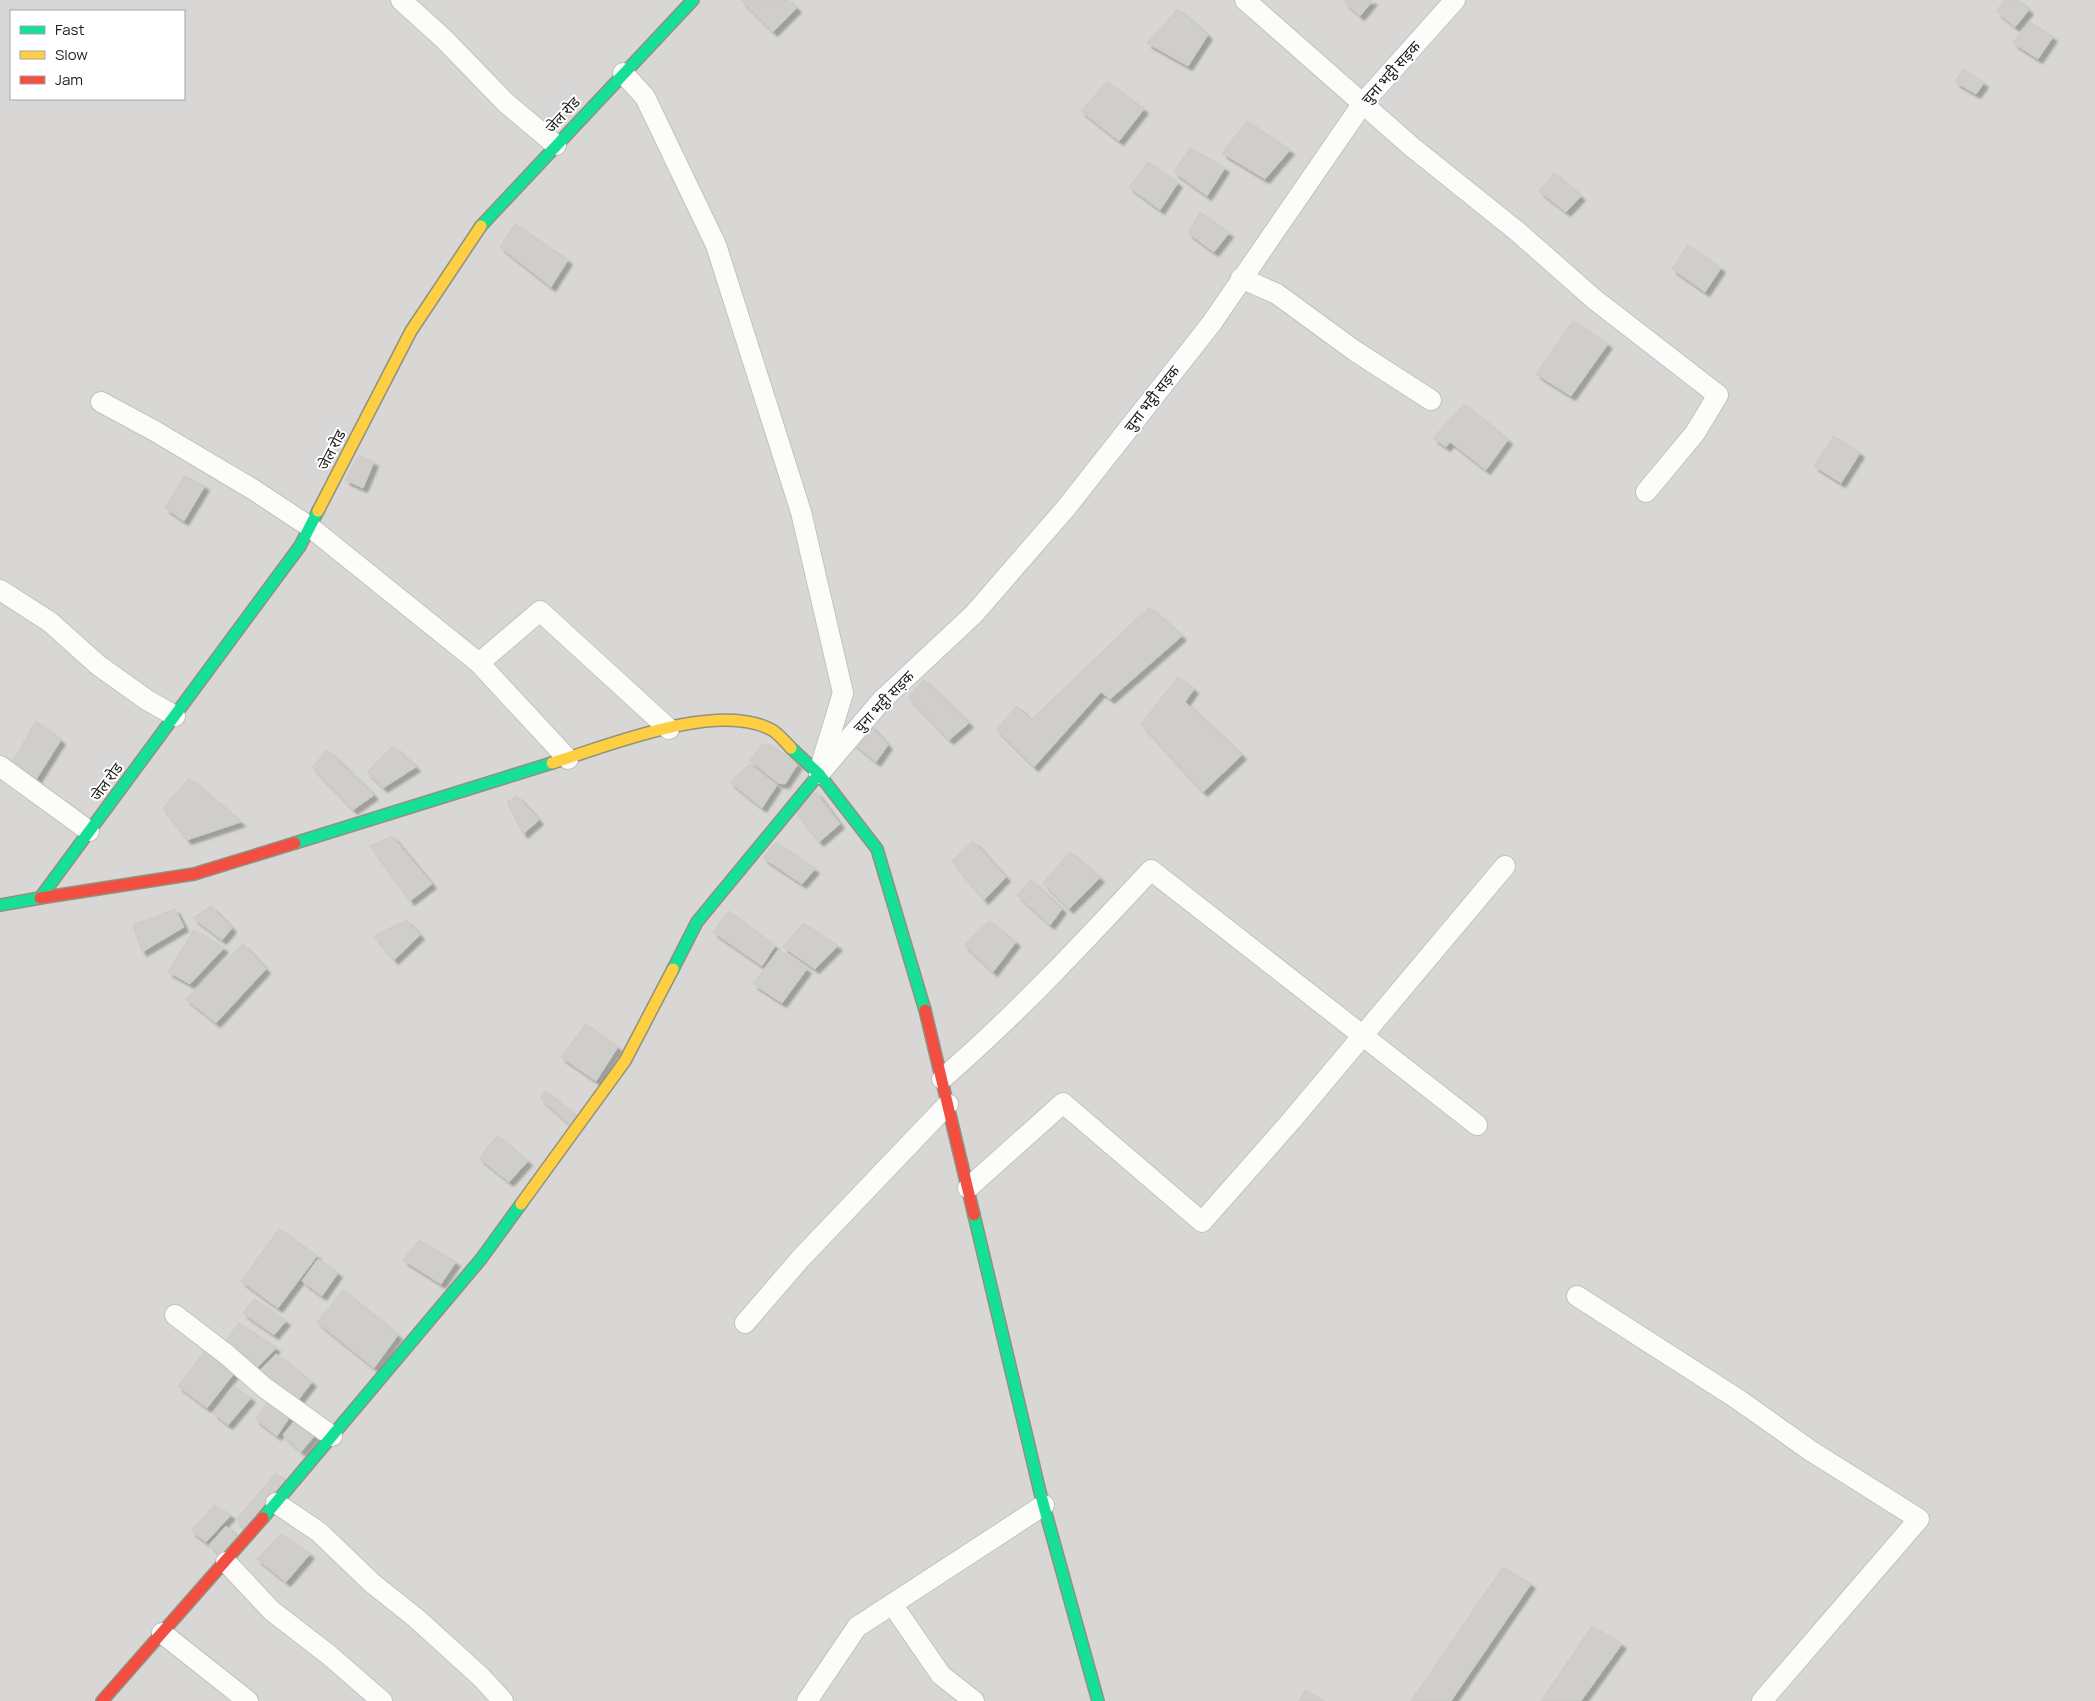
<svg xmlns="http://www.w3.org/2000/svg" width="2095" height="1701" font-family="Manrope,'Noto Sans Devanagari',sans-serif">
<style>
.residential{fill:#d8d7d5;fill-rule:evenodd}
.building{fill:#d0cecb;stroke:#cccac6;filter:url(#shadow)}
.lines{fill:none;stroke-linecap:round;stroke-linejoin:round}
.street-casing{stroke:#c2c2c0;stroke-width:22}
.fast-casing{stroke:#8f927e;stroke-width:14}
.slow-casing{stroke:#8f927e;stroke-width:14}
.jam-casing{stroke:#8f927e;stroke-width:14}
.street{stroke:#fcfcfb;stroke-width:20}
.fast{stroke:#16e098;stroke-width:11}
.slow{stroke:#ffcf43;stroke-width:11}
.jam{stroke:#f24e42;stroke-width:11}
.labels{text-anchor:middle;stroke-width:4;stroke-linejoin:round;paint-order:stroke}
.street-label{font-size:15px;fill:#1b1b1b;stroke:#fff}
</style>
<defs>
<filter id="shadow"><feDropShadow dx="4.5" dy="4.5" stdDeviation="1" flood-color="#0004"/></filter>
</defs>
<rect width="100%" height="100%" fill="#e9e8e4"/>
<path class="residential" d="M0,0H2095V1701H0ZM11,11H184V99H11Z"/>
<g class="building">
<path d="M741,0H788L797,8L773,32Z"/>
<path d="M1347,0H1373L1360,16L1344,2Z"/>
<path d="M2005,0H2018L2029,10L2015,27L1996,11Z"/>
<path d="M1178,9L1208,35L1188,66L1147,43Z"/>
<path d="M2030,22L2053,37L2038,59L2013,43Z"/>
<path d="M1963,69L1984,83L1976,94L1955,82Z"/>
<path d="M1107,82L1144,109L1119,141L1081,111Z"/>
<path d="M1247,121L1290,150L1265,179L1222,153Z"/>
<path d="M1190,148L1225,168L1207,196L1174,172Z"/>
<path d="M1148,162L1178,183L1160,210L1129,187Z"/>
<path d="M1554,173L1581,196L1566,212L1539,191Z"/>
<path d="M1200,212L1229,233L1214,252L1188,233Z"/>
<path d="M515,224L568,260L551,287L500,247Z"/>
<path d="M1688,245L1721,268L1705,292L1672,269Z"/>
<path d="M1573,321L1608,344L1571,396L1536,374Z"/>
<path d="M1464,404L1508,440L1486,470L1450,442L1446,447L1433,438Z"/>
<path d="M1834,436L1860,453L1841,483L1814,466Z"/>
<path d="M359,455L374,462L363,488L345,480Z"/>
<path d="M185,476L205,486L184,521L165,508Z"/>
<path d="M1149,607L1182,636L1110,699L1101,692L1034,767L996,729L1017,706L1031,720Z"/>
<path d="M1178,677L1194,689L1185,702L1242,755L1203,792L1141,724Z"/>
<path d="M924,680L969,723L949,740L908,697Z"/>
<path d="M36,721L61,740L32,786L8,769Z"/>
<path d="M870,725L888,745L876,762L852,742Z"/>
<path d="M763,744L772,746L798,764L785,784L778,783L749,760Z"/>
<path d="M393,746L416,767L383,788L367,772Z"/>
<path d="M327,750L374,795L353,810L312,767Z"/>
<path d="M750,764L777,785L762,808L730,782Z"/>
<path d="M189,778L241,822L187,840L163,808Z"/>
<path d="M816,792L840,824L819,842L795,810Z"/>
<path d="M517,796L539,820L523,834L507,802Z"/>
<path d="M392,836L432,884L410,901L370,846Z"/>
<path d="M973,841L1006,877L984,900L952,861Z"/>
<path d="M776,842L815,869L802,884L763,858Z"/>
<path d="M1070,852L1100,878L1069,909L1043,883Z"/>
<path d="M1031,880L1062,909L1050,925L1017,895Z"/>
<path d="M211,906L232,928L222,940L193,918Z"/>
<path d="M175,909L184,927L142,952L133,925Z"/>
<path d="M729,911L775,946L762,966L713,932Z"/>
<path d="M406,920L420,935L394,960L374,936Z"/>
<path d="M989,921L1016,942L993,972L964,945Z"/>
<path d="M803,923L838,946L815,969L783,947Z"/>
<path d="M194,930L224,948L190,984L168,972Z"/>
<path d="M243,944L266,969L216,1023L186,999Z"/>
<path d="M778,950L807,969L782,1003L753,984Z"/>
<path d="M586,1024L618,1047L596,1081L561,1057Z"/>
<path d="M546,1091L576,1116L570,1125L540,1098Z"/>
<path d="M497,1136L528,1161L509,1182L479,1158Z"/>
<path d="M279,1229L317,1256L278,1308L241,1281Z"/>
<path d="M419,1240L456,1262L441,1284L403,1260Z"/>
<path d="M318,1259L338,1273L322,1296L302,1281Z"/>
<path d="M343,1290L398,1335L374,1368L317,1322Z"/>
<path d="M254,1299L286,1321L274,1335L243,1313Z"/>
<path d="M239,1323L276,1348L256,1369L223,1344Z"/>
<path d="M206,1349L236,1371L207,1408L178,1386Z"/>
<path d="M276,1354L312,1382L296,1403L258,1372Z"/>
<path d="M233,1386L251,1398L228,1425L213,1413Z"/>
<path d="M269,1400L291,1415L277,1436L255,1419Z"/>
<path d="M296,1419L316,1434L301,1452L283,1435Z"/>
<path d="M276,1473L285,1481L247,1530L236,1520Z"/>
<path d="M214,1505L231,1515L206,1542L191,1531Z"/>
<path d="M226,1526L237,1537L221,1556L209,1545Z"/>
<path d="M281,1534L310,1554L286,1582L257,1559Z"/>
<path d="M1503,1567L1531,1584L1451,1701H1411Z"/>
<path d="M1592,1626L1622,1644L1581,1701H1541Z"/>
<path d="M1306,1690L1324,1701H1298Z"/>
</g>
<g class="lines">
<defs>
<g id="street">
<path d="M401,0L444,39L506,103L556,145"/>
<path d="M1245,0L1412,147L1518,232L1594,299L1718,395L1695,433L1646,492"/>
<path d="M623,73L645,97L716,245L801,512L843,693L821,765"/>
<path d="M1241,278L1277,294L1355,351L1431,400"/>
<path d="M101,402L153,430L254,490L310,527L479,663L540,611L669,729"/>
<path d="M0,590L50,622L98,665L147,700L175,716"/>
<path d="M479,663L568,759"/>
<path d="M0,766L89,831"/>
<path d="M819,774L882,700L974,614L1066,508L1211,324L1363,103L1455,0"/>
<path d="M942,1079C1017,1014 1084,942 1151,870L1477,1125"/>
<path d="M968,1188L1063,1103L1202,1222L1291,1121L1505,866"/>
<path d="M1577,1296L1736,1398L1811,1451L1919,1519L1762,1701"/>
<path d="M175,1315L226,1354L265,1388L332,1436"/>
<path d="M745,1323L801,1258L948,1104"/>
<path d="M276,1503L319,1532L372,1583L416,1618L481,1677L503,1701"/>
<path d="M226,1562L272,1611L329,1655L382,1701"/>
<path d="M892,1604L941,1675L974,1701"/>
<path d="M162,1633L248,1701"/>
<path d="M807,1701L857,1627L1044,1505"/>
</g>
<g id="fast">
<path d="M481,226L693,0"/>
<path d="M791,748L819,774L877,849L925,1010"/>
<path d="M295,843L552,763"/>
<path d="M0,905L40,898L300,546L318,511"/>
<path d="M673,969L697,922L819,774"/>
<path d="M974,1215L1040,1492L1098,1701"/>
<path d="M263,1518L481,1259L521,1204"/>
</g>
<g id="slow">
<path d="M318,511L411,331L481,226"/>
<path d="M552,763C608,746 718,700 772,730C779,734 785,742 791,748"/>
<path d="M521,1204L625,1061L673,969"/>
</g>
<g id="jam">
<path d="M40,898L194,874L295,843"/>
<path d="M925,1010L974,1215"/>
<path d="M102,1701L263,1518"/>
</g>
</defs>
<use href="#street" class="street-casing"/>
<use href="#fast" class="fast-casing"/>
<use href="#slow" class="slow-casing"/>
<use href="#jam" class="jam-casing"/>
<use href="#street" class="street"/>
<use href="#fast" class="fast"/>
<use href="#slow" class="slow"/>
<use href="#jam" class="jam"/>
</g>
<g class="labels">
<g class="street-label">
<text transform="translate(1391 73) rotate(-48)" y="5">चुना भट्ठी सड़क</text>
<text transform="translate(563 115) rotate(-47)" y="5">जेल रोड</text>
<text transform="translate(1152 399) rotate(-52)" y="5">चुना भट्ठी सड़क</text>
<text transform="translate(332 450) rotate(-63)" y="5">जेल रोड</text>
<text transform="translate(884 702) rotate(-46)" y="5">चुना भट्ठी सड़क</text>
<text transform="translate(107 782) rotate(-54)" y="5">जेल रोड</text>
</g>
</g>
<rect x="10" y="10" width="175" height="90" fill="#ffffff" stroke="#a4a4a4"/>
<rect x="20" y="26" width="25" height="8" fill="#16e098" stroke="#a4a4a4"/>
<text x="55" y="35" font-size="15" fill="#1b1b1b">Fast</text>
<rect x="20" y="51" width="25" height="8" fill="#ffcf43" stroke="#a4a4a4"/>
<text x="55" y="60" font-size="15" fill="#1b1b1b">Slow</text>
<rect x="20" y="76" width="25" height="8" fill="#f24e42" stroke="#a4a4a4"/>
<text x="55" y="85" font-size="15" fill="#1b1b1b">Jam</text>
</svg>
